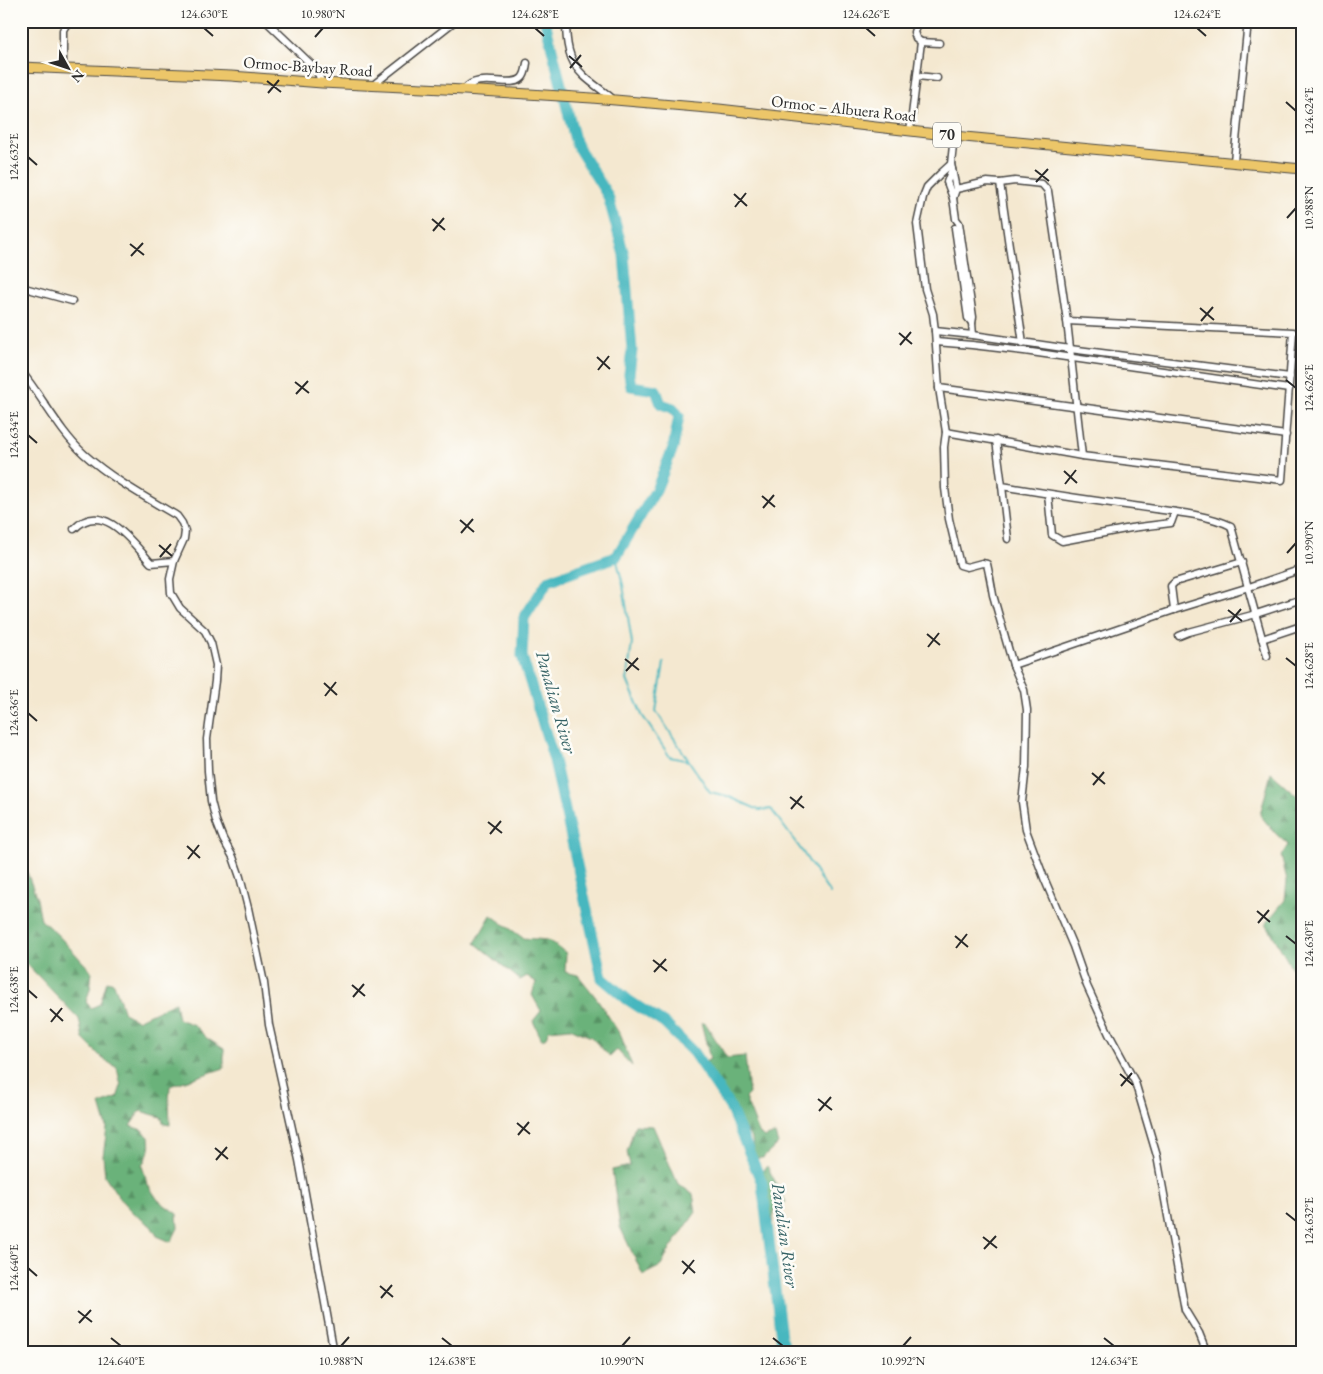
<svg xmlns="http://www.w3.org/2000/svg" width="1323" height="1374" font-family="'EB Garamond',serif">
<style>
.forest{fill:url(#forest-firs);stroke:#4a6e52}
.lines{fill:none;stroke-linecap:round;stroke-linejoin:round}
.stream{stroke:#47b7bf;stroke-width:2}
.river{stroke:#47b7bf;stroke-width:11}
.minor-casing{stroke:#494744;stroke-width:9}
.highway-casing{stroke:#494744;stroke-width:11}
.minor{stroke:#fff;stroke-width:6}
.highway{stroke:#ecc669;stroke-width:9}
.ticks{fill:none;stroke:#2b2b2b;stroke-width:2}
.labels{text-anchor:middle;stroke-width:5;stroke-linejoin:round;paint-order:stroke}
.shield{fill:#fdfcf7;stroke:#6a6a68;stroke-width:1}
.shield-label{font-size:15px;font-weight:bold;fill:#2b2b2b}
.street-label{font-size:16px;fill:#2b2b2b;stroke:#fdfcf7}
.water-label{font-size:18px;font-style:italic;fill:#366366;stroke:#fdfcf7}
.neatline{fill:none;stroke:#2b2b2b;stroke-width:2}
.ticks-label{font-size:12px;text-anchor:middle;fill:#2b2b2b}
</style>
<defs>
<pattern id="forest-firs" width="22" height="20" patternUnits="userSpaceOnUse" patternTransform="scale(1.25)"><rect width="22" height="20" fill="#6ab27a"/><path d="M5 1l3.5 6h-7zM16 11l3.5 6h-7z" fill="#579164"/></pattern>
</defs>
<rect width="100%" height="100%" fill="#fdfcf7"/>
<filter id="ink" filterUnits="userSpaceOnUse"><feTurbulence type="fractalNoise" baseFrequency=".02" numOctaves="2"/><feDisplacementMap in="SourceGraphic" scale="10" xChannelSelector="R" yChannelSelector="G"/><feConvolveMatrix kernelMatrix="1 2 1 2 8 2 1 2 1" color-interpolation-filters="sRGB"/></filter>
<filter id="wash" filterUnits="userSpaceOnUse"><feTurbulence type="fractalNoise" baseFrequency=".0096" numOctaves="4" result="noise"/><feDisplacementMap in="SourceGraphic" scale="20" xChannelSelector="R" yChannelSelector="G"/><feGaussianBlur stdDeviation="1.12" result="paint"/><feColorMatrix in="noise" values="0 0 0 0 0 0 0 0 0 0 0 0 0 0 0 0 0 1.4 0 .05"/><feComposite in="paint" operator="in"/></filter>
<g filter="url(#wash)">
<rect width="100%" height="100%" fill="#f4e8d0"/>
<g class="forest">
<path d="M1271,773L1302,800V986L1266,923L1285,900L1287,880L1281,856L1288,845L1274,832L1260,815Z"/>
<path d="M21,862L27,872L37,899L41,920L58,935L92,972L90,989L86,1002L91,1008L100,1004L107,981L114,983L124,1013L137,1020L175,1002L178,1019L194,1025L208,1039L224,1049V1068L170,1086L169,1101L170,1125L164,1124L161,1117L140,1111L130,1126L142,1130L149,1137L150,1149L142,1166L148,1185L158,1200L177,1214L178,1228L171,1242L157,1236L151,1226L133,1213L120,1199L105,1176L103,1156L107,1128L100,1104L117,1098L121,1086L117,1068L102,1058L83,1039L79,1019L21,958Z"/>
<path d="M491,915L523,938L548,940L566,953L565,972L578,975L598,1000L621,1036L632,1066L617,1050L610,1057L591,1037L570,1028L549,1030L546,1037L542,1040L533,1021L541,1011L532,995L536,982L527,976L520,980L475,943Z"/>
<path d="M701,1022L706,1024L727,1058L745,1056L749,1094L745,1098L759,1133L764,1138L775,1134L778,1144L763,1158H754L752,1139L728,1106L711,1077L698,1066L710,1059Z"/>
<path d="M635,1125L653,1126L678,1184L693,1194L696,1212L669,1251L661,1266L643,1275L620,1227L612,1170L630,1166L627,1152Z"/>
<path d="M767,1166L786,1202L775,1209L771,1228L768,1230L766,1200L759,1190L762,1171Z"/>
</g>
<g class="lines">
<g class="stream">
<path d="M616,557L623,585L632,643L627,680L642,715L670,757L689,761L710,792L727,796L759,810L771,809L802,851L830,894"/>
<path d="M664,663L656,711L689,761"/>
</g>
<path class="river" d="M545,21L576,144L608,196L624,255L632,350L629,374L631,386L656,390L661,404L673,408L679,416L673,448L656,490L616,557L548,581L524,618L522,656L554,760L602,978L628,1000L665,1024L693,1052L730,1107L762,1183L781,1337L787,1353"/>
</g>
</g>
<g filter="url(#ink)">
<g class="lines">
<defs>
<g id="minor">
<path d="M266,21L316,69L322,83"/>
<path d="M566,21C566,41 568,61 583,75C592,84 604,91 614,100"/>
<path d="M921,42L939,43"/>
<path d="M63,69V30L66,25L72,21"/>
<path d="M917,76L937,78"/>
<path d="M373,85L455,21"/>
<path d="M464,90C477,71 511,89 522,78C526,74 526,68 527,63"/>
<path d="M910,131L921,42L916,38L914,32L918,21"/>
<path d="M954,136L951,164L956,189"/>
<path d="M1234,161L1248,21"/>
<path d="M951,164L940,174L927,187L923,197L917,224L925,289L933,314L935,331L939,388L946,432L944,447L945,488L949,519L960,565L967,567L982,563L987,564L990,578L993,595L1013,665L1024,690L1027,710L1026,767L1022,802L1026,830L1044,878L1073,946L1087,986L1109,1034L1135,1082L1157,1156L1185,1310L1199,1333L1207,1353"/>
<path d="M952,169L947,182L953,198L956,219L959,223L973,317L972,323L973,335"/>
<path d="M1000,183L1023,343"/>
<path d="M953,198L956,189L987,182L1000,183L1015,181L1042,184L1048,191L1067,321L1082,456"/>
<path d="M955,228L968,318L972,323"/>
<path d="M21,287L72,301"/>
<path d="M935,331L973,335L1070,349L1290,377"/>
<path d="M936,342L972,345L1024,351L1289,389"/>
<path d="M21,371C43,398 59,431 84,454C112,479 145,497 177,516L182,523L185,531L184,539L174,561L170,579L171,593L180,608L205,631L211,643L216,665L215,681L207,739L208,771L211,801L216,821L223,839L233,857L240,877L248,908L264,983L269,1025L299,1160L334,1353"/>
<path d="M939,388L1286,435"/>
<path d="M946,432L1082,456L1282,480L1293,332L1067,321"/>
<path d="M996,440L1002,486C1048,494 1095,501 1141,507C1167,511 1208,514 1231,526L1267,656"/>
<path d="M1002,486L1008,539"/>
<path d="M1048,494L1052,535L1062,541L1131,528L1171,523L1175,512"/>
<path d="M74,529C103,499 133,543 151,563L174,561"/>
<path d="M1174,610L1171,586L1175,582L1242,562"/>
<path d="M1179,636L1189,632L1256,614L1302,599"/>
<path d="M1262,639L1298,627"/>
<path d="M1013,665L1174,610L1249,587L1302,569"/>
</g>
<path id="highway" d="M21,67L231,76L322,83L464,90L592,98L719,109L954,136L1302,169"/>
</defs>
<use href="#minor" class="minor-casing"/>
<use href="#highway" class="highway-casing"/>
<use href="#minor" class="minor"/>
<use href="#highway" class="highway"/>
</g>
</g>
<path class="ticks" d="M204,28L213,36M535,28L544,36M866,28L875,36M1197,28L1206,36M315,37L323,28M569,56L582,67M570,68L581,55M267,81L281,92M268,93L279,80M1286,102L1296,111M28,157L37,165M1035,170L1049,181M1036,182L1048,169M734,194L747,206M735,207L746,193M1287,218L1296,208M432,219L445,230M433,231L444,218M130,244L144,255M131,256L143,243M1200,308L1214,320M1201,321L1213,307M899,333L912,344M900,345L911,332M597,357L610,369M598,370L609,356M1286,380L1296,388M295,382L309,393M296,394L308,381M28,435L37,443M1064,471L1077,483M1065,484L1076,470M762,496L775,507M763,508L774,495M460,520L474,532M461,533L473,519M159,545L172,556M1287,553L1296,543M160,557L171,544M1228,610L1242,621M1230,622L1241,609M927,634L940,645M928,647L939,633M1286,658L1296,666M625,659L639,670M626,671L638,658M324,683L337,695M325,696L336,682M28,713L37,721M1092,773L1105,784M1093,785L1104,772M790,797L804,808M791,809L802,796M488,822L502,833M490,834L501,821M187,846L200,858M188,859L199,845M1257,911L1270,922M1258,923L1269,910M955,936L968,947M1286,936L1296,944M956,948L967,934M653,960L667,971M654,972L666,959M352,985L365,996M28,990L37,998M353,997L364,984M50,1009L63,1021M51,1022L62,1008M1120,1074L1133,1085M1121,1086L1132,1073M818,1099L832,1110M819,1111L831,1097M517,1123L530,1134M518,1135L529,1122M215,1148L228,1159M216,1160L227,1147M1286,1213L1296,1221M983,1237L997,1248M984,1249L996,1236M682,1261L695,1273M28,1268L37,1276M683,1274L694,1260M380,1286L393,1297M381,1298L392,1285M78,1311L92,1322M79,1323L91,1310M111,1338L121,1346M442,1338L452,1346M773,1338L783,1346M1104,1338L1114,1346M341,1346L349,1337M622,1346L630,1337M903,1346L911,1337"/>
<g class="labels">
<rect class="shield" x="933" y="122.5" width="28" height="25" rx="4"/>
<g class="shield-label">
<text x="947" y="140">70</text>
</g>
<g class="street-label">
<text transform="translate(308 66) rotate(4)" y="6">Ormoc-Baybay Road</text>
<text transform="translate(844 108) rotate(6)" y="6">Ormoc – Albuera Road</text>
</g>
<g class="water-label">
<text transform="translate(556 702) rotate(74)" y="6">Panalian River</text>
<text transform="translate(785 1235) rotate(82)" y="6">Panalian River</text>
</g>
</g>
<rect width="1323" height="1374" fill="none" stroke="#fdfcf7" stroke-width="55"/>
<g transform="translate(68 68) rotate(130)" stroke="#fdfcf7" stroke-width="4" paint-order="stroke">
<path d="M0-4L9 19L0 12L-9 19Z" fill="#2b2b2b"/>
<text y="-8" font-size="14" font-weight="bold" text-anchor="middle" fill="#2b2b2b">N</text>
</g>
<rect x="28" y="28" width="1268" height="1318" class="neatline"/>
<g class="ticks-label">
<text x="204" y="18">124.630°E</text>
<text x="323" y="18">10.980°N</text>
<text x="535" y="18">124.628°E</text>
<text x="866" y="18">124.626°E</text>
<text x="1197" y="18">124.624°E</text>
<text transform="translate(1309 111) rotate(-90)" y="4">124.624°E</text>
<text transform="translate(14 157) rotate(-90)" y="4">124.632°E</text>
<text transform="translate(1309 208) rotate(-90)" y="4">10.988°N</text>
<text transform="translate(1309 388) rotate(-90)" y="4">124.626°E</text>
<text transform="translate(14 435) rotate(-90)" y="4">124.634°E</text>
<text transform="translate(1309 543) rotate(-90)" y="4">10.990°N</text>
<text transform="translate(1309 666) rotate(-90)" y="4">124.628°E</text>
<text transform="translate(14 713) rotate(-90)" y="4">124.636°E</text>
<text transform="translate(1309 944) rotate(-90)" y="4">124.630°E</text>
<text transform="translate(14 990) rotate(-90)" y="4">124.638°E</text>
<text transform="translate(1309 1221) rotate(-90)" y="4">124.632°E</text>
<text transform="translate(14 1268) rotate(-90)" y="4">124.640°E</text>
<text x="121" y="1365">124.640°E</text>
<text x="341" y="1365">10.988°N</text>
<text x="452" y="1365">124.638°E</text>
<text x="622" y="1365">10.990°N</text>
<text x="783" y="1365">124.636°E</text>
<text x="903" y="1365">10.992°N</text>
<text x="1114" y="1365">124.634°E</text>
</g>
</svg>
